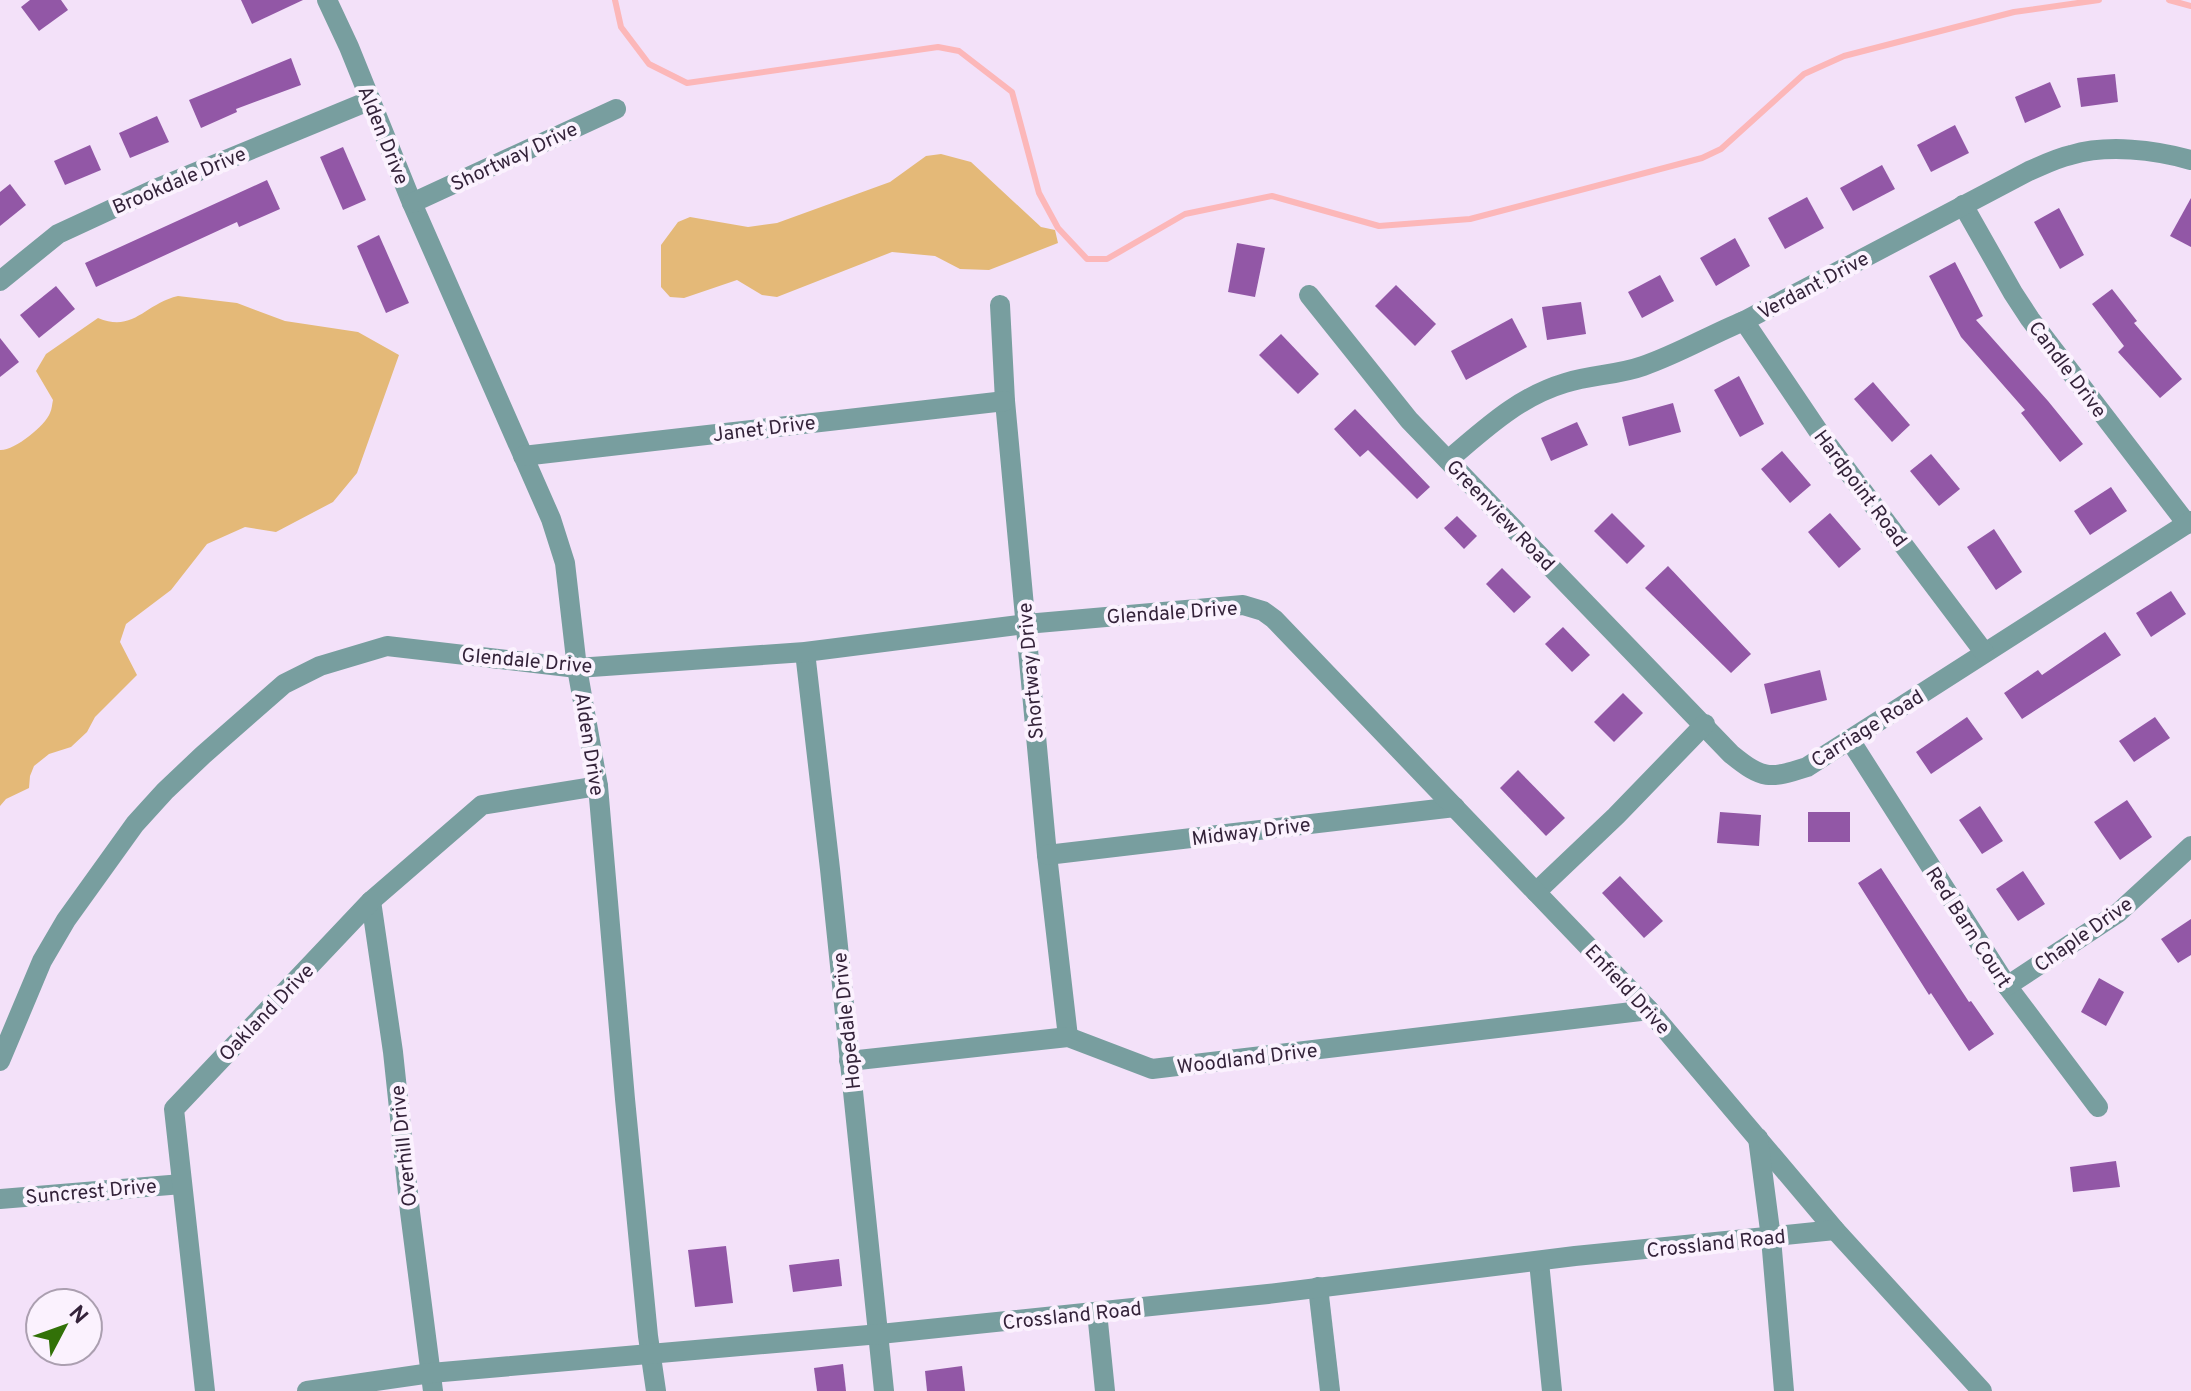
<svg xmlns="http://www.w3.org/2000/svg" width="2191" height="1391" font-family="Overpass,sans-serif">
<style>
.green{fill:#e4b978}
.lines{fill:none;stroke-linecap:round;stroke-linejoin:round}
.stream{stroke:#fcb7b9;stroke-width:6}
.building{fill:#9257a6}
.minor{stroke:#789e9f;stroke-width:20}
.labels{text-anchor:middle;stroke-width:8;stroke-linejoin:round;paint-order:stroke}
.street-label{font-size:20px;fill:#34233a;stroke:#fbf2fe}
</style>
<rect width="100%" height="100%" fill="#f3e1f9"/>
<g class="green">
<path d="M941,154L971,162L1041,227L1055,230L1058,243L989,270L960,269L935,256L892,252L777,297L762,295L737,280L684,298L670,297L661,287V245L678,222L690,217L748,227L777,223L890,182L926,156Z"/>
<path d="M178,296L237,303L285,321L358,332L399,355L357,473L333,502L276,532L245,527L207,544L171,590L126,624L120,642L137,675L95,717L87,732L71,747L49,754L34,766L30,776L29,788L6,799L0,806V450C14,451 45,426 50,413C52,409 52,404 53,400L36,371L46,354L98,318C134,333 144,304 178,296Z"/>
</g>
<g class="lines">
<g class="stream">
<path d="M615,0L621,27L649,64L687,83L938,47L959,51L1012,92L1039,193L1058,228L1087,259H1107L1185,214L1272,196L1379,226L1470,219L1702,158L1721,149L1804,74L1844,56L2014,12L2099,0"/>
<path d="M2169,0L2191,6"/>
</g>
</g>
<g class="building">
<path d="M30,0H61L68,10L39,31L21,7Z"/>
<path d="M241,0H303L252,24Z"/>
<path d="M291,58L301,85L236,109L237,112L201,128L189,100Z"/>
<path d="M2115,74L2118,102L2081,107L2077,78Z"/>
<path d="M2050,82L2061,107L2025,123L2015,97Z"/>
<path d="M157,116L169,142L130,158L119,133Z"/>
<path d="M1955,125L1969,153L1931,172L1917,145Z"/>
<path d="M90,145L101,170L65,185L54,161Z"/>
<path d="M343,147L366,200L343,210L320,157Z"/>
<path d="M1882,165L1895,189L1853,211L1840,188Z"/>
<path d="M267,180L280,209L239,227L237,222L96,287L85,263Z"/>
<path d="M10,184L26,205L0,226V192Z"/>
<path d="M1807,197L1824,228L1785,249L1768,218Z"/>
<path d="M2191,198V247L2170,236Z"/>
<path d="M2059,208L2084,255L2060,269L2034,222Z"/>
<path d="M379,235L409,303L386,313L357,246Z"/>
<path d="M1735,238L1750,266L1716,286L1700,258Z"/>
<path d="M1237,243L1265,248L1255,297L1228,292Z"/>
<path d="M1955,262L1983,316L1976,320L2048,401L2083,444L2060,462L2021,413L2025,410L1961,337L1929,276Z"/>
<path d="M1660,275L1674,301L1642,318L1628,292Z"/>
<path d="M1396,285L1436,324L1415,346L1375,306Z"/>
<path d="M56,286L75,309L39,338L20,315Z"/>
<path d="M2112,289L2137,321L2134,323L2182,379L2160,398L2118,352L2124,346L2092,304Z"/>
<path d="M1581,302L1586,334L1547,340L1542,307Z"/>
<path d="M1512,318L1527,347L1466,380L1451,351Z"/>
<path d="M1281,334L1319,374L1298,394L1259,355Z"/>
<path d="M0,338L19,362L0,377Z"/>
<path d="M1739,376L1764,424L1740,437L1714,390Z"/>
<path d="M1873,382L1910,425L1892,442L1854,399Z"/>
<path d="M1673,403L1681,432L1629,446L1622,417Z"/>
<path d="M1355,409L1430,487L1417,499L1368,450L1360,457L1334,429Z"/>
<path d="M1577,422L1588,445L1551,461L1541,438Z"/>
<path d="M1782,451L1811,485L1790,503L1761,469Z"/>
<path d="M1931,454L1960,489L1939,506L1910,471Z"/>
<path d="M2111,487L2127,511L2090,535L2074,511Z"/>
<path d="M1612,513L1645,546L1627,564L1594,531Z"/>
<path d="M1830,513L1861,549L1839,568L1808,532Z"/>
<path d="M1457,516L1477,536L1464,549L1444,528Z"/>
<path d="M1994,529L2022,572L1996,590L1967,547Z"/>
<path d="M1668,566L1751,654L1731,673L1645,588Z"/>
<path d="M1502,568L1531,597L1514,613L1486,584Z"/>
<path d="M2171,591L2186,614L2151,637L2136,613Z"/>
<path d="M1563,627L1590,655L1572,672L1545,644Z"/>
<path d="M2105,632L2121,655L2022,719L2004,693L2038,670L2042,675Z"/>
<path d="M1820,670L1827,700L1771,714L1764,684Z"/>
<path d="M1623,693L1643,713L1614,742L1594,722Z"/>
<path d="M1967,717L1983,739L1931,774L1916,752Z"/>
<path d="M2155,717L2170,738L2134,762L2119,741Z"/>
<path d="M1518,770L1565,818L1546,836L1500,788Z"/>
<path d="M2127,800L2152,837L2120,860L2094,822Z"/>
<path d="M1980,806L2003,841L1982,854L1959,820Z"/>
<path d="M1720,812L1761,815L1759,846L1717,843Z"/>
<rect x="1808" y="812" width="42" height="30"/>
<path d="M1881,868L1969,1002L1971,1001L1994,1034L1969,1051L1931,993L1929,995L1858,883Z"/>
<path d="M2023,871L2045,904L2018,921L1996,889Z"/>
<path d="M1620,876L1663,921L1644,938L1602,893Z"/>
<path d="M2191,919V955L2178,963L2161,939Z"/>
<path d="M2099,978L2124,992L2106,1026L2081,1012Z"/>
<path d="M2116,1161L2120,1187L2073,1192L2070,1167Z"/>
<path d="M726,1246L733,1303L695,1307L688,1250Z"/>
<path d="M839,1259L842,1286L793,1292L789,1265Z"/>
<path d="M843,1364L846,1391H817L814,1368Z"/>
<path d="M962,1366L965,1391H927L925,1371Z"/>
</g>
<g class="lines">
<g class="minor">
<path d="M327,0L349,47L412,203L551,519L565,563L577,668L598,786L625,1099L648,1336L656,1391"/>
<path d="M412,203L616,109"/>
<path d="M1963,205L2013,293L2030,319L2187,524"/>
<path d="M0,281L58,234L153,190L371,100"/>
<path d="M1309,295L1409,420L1731,754C1763,780 1769,779 1807,767L2191,521"/>
<path d="M1000,305L1005,401L1047,855L1068,1037"/>
<path d="M1744,321L1825,441L1984,652"/>
<path d="M523,456L1005,401"/>
<path d="M1448,460C1485,429 1518,397 1565,383C1590,375 1618,375 1643,366C1678,354 1710,335 1744,321L2029,171C2043,165 2057,158 2071,155C2108,144 2155,150 2191,160"/>
<path d="M805,652L830,869L884,1391"/>
<path d="M1850,740L2007,986L2098,1107"/>
<path d="M1047,855L1455,807"/>
<path d="M1536,892L1616,816L1705,724"/>
<path d="M371,901L393,1052L410,1212L433,1391"/>
<path d="M2007,986L2118,913L2191,846"/>
<path d="M0,1061L42,961L66,920L135,824L165,791L203,755L284,684L320,666L387,646L577,668L805,652L1026,624L1243,605L1263,611L1274,619L1649,1010L1835,1230L1982,1391"/>
<path d="M849,1061L1068,1037L1152,1069L1649,1010"/>
<path d="M1758,1138L1771,1238L1784,1391"/>
<path d="M0,1199L182,1184"/>
<path d="M1539,1262L1552,1391"/>
<path d="M1318,1287L1330,1391"/>
<path d="M1097,1312L1105,1391"/>
<path d="M205,1391L174,1109L371,901L482,805L598,786"/>
<path d="M307,1391L431,1373L880,1334L1268,1294L1575,1256L1835,1230"/>
</g>
</g>
<g class="labels">
<g class="street-label">
<text transform="translate(384 135) rotate(68)" y="7">Alden Drive</text>
<text transform="translate(514 156) rotate(-25)" y="7">Shortway Drive</text>
<text transform="translate(179 180) rotate(-23)" y="7">Brookdale Drive</text>
<text transform="translate(1813 285) rotate(-28)" y="7">Verdant Drive</text>
<text transform="translate(2068 369) rotate(53)" y="7">Candle Drive</text>
<text transform="translate(764 428) rotate(-7)" y="7">Janet Drive</text>
<text transform="translate(1861 488) rotate(53)" y="7">Hardpoint Road</text>
<text transform="translate(1501 515) rotate(46)" y="7">Greenview Road</text>
<text transform="translate(1172 612) rotate(-4)" y="7">Glendale Drive</text>
<text transform="translate(527 660) rotate(5)" y="7">Glendale Drive</text>
<text transform="translate(1030 671) rotate(-95)" y="7">Shortway Drive</text>
<text transform="translate(1867 728) rotate(-32)" y="7">Carriage Road</text>
<text transform="translate(590 744) rotate(81)" y="7">Alden Drive</text>
<text transform="translate(1251 831) rotate(-7)" y="7">Midway Drive</text>
<text transform="translate(1969 927) rotate(57)" y="7">Red Barn Court</text>
<text transform="translate(2083 934) rotate(-35)" y="7">Chaple Drive</text>
<text transform="translate(1628 989) rotate(47)" y="7">Enfield Drive</text>
<text transform="translate(266 1012) rotate(-46)" y="7">Oakland Drive</text>
<text transform="translate(846 1021) rotate(-96)" y="7">Hopedale Drive</text>
<text transform="translate(1247 1058) rotate(-7)" y="7">Woodland Drive</text>
<text transform="translate(403 1146) rotate(-96)" y="7">Overhill Drive</text>
<text transform="translate(91 1191) rotate(-5)" y="7">Suncrest Drive</text>
<text transform="translate(1716 1243) rotate(-6)" y="7">Crossland Road</text>
<text transform="translate(1072 1315) rotate(-6)" y="7">Crossland Road</text>
</g>
</g>
<g transform="translate(64 1327) rotate(49)"><circle r="38" fill="#fbf2fe" stroke="#ab9fb0" stroke-width="2"/>
<path d="M0-6L14 30L0 20L-14 30Z" fill="#327108"/>
<text y="-12" font-size="22" font-weight="bold" text-anchor="middle" fill="#34233a">N</text>
</g>
</svg>
